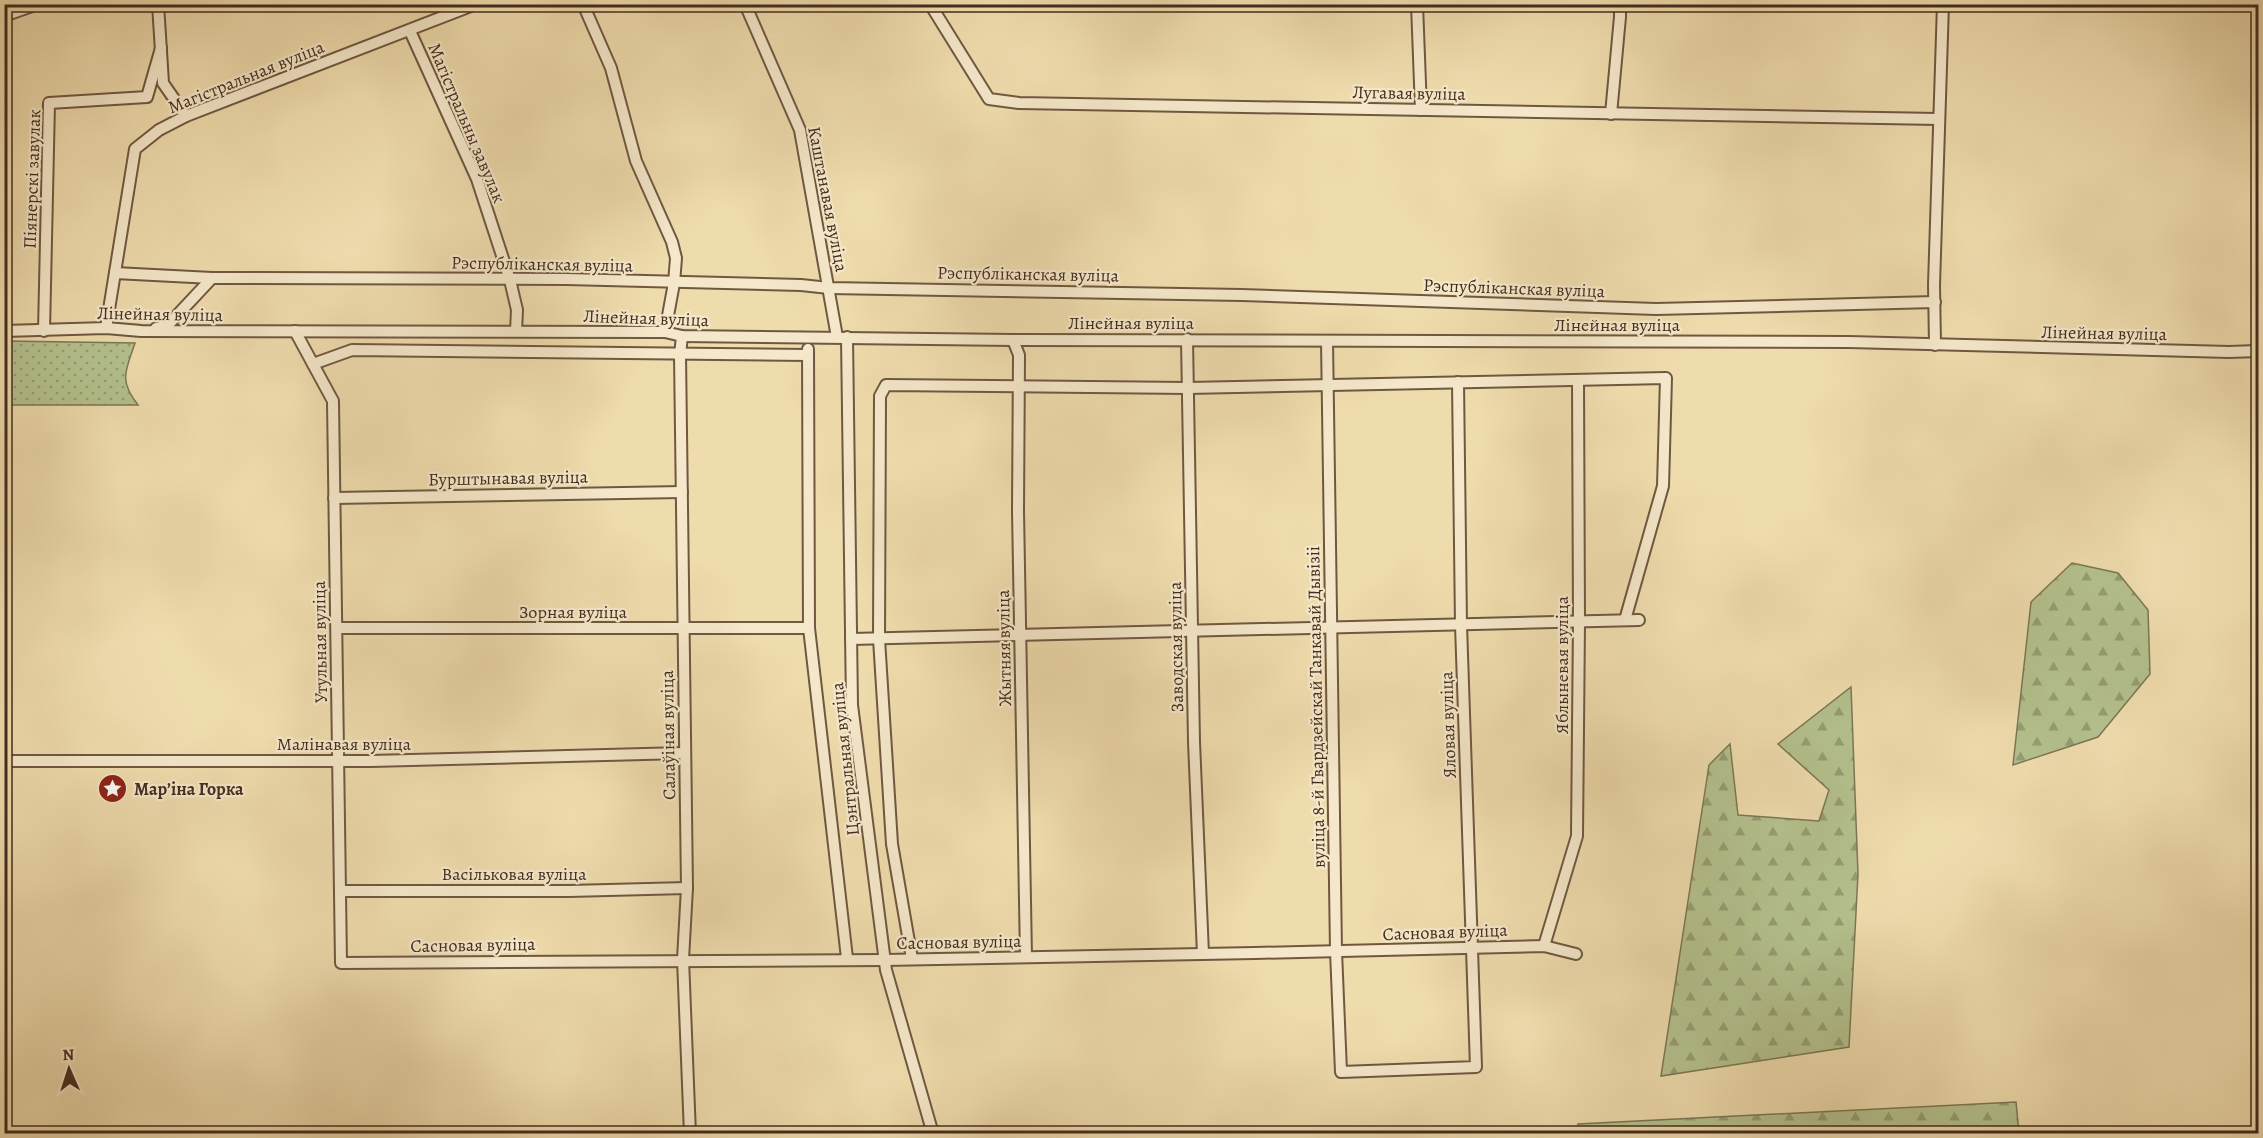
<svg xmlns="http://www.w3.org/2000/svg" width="2263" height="1138" font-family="Alegreya,serif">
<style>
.grass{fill:url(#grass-dots);stroke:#7c7756;stroke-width:1.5}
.forest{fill:url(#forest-firs);stroke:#7c7756;stroke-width:1.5}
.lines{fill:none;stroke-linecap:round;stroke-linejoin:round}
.street-casing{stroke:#6f5842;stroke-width:14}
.street{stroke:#f5e8ca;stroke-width:10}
.labels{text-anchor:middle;stroke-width:4.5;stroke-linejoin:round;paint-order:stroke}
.street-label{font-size:18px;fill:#442c1f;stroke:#f5e8ca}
.poi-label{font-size:18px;font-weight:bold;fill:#442c1f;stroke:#f5e8ca;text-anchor:start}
</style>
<defs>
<pattern id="grass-dots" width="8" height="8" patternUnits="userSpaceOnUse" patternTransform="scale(1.5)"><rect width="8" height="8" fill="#b4c28e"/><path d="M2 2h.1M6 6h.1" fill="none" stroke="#949e73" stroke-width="1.8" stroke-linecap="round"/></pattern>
<pattern id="forest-firs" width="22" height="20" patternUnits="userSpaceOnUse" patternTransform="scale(1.5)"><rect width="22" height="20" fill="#b4c28e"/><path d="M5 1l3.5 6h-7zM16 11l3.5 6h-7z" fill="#949e73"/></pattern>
</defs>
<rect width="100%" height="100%" fill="#efdcad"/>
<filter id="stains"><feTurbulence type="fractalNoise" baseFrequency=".00333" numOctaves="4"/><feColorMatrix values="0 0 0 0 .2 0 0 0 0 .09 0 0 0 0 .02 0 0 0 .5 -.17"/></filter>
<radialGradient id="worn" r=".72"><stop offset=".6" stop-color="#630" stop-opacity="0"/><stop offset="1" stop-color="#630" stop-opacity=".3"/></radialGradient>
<path class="grass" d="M5,341L135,343C126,370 118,380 138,405H5Z"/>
<g class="forest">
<path d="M2072,563L2118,573L2148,610L2150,674L2098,737L2013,765L2031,602Z"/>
<path d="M1851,687L1858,874L1849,1047L1661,1076L1709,765L1730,744L1738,815L1819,821L1829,790L1778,744Z"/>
<path d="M2016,1102L2019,1133H1578V1124Z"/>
</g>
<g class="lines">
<defs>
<g id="street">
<path d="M158,4L163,83L186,116"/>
<path d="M583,4L611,68L636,161L672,242L676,258L674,283L665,332"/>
<path d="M745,4L800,130L837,337"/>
<path d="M930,4L989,99L1019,103L1939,119"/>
<path d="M1417,4L1421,110"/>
<path d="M4,16L38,4"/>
<path d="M410,31L477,179L510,280L517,310L516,331"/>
<path d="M1611,114L1620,17V4"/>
<path d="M115,273L212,278"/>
<path d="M106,328L135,149L159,130L186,116L476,4"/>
<path d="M156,328L168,325L212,278L566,279L801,285L829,288L1242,295L1656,309L1935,302"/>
<path d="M4,331L106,328L141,331L665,332L682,336L1013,340L1849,342L2229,352L2258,351"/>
<path d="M44,331L49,103L147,97L161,48"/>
<path d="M295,331L333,401L341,963L885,960L1255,953L1544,946L1576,954"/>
<path d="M682,336L680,355L687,888L683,959L690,1134"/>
<path d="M847,337L852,705L886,970L933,1134"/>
<path d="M1187,339L1194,742L1203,954"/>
<path d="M1013,340L1019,355L1018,511L1026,957"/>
<path d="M1327,341L1336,951L1341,1072L1476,1067L1461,625L1458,382"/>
<path d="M1935,345L1934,285L1943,4"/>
<path d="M808,349L809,628L847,958"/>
<path d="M313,364L352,350L808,355"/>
<path d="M334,498L682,492"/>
<path d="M337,628H809"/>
<path d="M851,639L1639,620"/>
<path d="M4,761H371L684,753"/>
<path d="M340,891H569L687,888"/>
<path d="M1544,946L1577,836L1579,622L1578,380"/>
<path d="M912,959L892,844L879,639L880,396L886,385L1188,388L1666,378L1663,486L1625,620"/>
</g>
</defs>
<use href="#street" class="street-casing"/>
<use href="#street" class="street"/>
</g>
<defs>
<symbol id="sight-disc" viewBox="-11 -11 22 22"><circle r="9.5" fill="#8f2418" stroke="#f5e8ca"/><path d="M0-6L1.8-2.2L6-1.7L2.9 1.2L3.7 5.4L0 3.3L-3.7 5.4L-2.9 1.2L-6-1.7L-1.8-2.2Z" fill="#fff"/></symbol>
</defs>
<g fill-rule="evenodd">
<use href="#sight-disc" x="96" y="772" width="33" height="33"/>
</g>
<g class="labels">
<g class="street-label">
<text transform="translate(246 77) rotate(-22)" y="6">Магістральная вуліца</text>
<text transform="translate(1409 93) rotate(1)" y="6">Лугавая вуліца</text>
<text transform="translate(467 123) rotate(67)" y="6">Магістральны завулак</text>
<text transform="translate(32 179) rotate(-88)" y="6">Піянерскі завулак</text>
<text transform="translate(828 199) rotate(79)" y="6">Каштанавая вуліца</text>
<text transform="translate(542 264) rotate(1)" y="6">Рэспубліканская вуліца</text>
<text transform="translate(1028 274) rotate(1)" y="6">Рэспубліканская вуліца</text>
<text transform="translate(1514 288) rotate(2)" y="6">Рэспубліканская вуліца</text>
<text transform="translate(160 314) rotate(1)" y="6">Лінейная вуліца</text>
<text transform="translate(646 318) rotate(2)" y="6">Лінейная вуліца</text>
<text x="1131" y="329">Лінейная вуліца</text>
<text x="1617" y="331">Лінейная вуліца</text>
<text transform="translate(2104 333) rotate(1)" y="6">Лінейная вуліца</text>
<text transform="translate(508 478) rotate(-1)" y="6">Бурштынавая вуліца</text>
<text x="573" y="618">Зорная вуліца</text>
<text transform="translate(320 642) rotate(-91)" y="6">Утульная вуліца</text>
<text transform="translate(1176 647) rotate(-91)" y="6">Заводская вуліца</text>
<text transform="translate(1004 648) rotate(-91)" y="6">Жытняя вуліца</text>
<text transform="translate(1562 665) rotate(-90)" y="6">Яблыневая вуліца</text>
<text transform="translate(1316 707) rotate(-91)" y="6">вуліца 8-й Гвардзейскай Танкавай Дывізіі</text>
<text transform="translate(1448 725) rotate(-92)" y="6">Яловая вуліца</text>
<text transform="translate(668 735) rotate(-91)" y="6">Салаўіная вуліца</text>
<text x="344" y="750">Малінавая вуліца</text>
<text transform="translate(845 759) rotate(-96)" y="6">Цэнтральная вуліца</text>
<text x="514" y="880">Васільковая вуліца</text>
<text transform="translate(1445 932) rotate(-2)" y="6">Сасновая вуліца</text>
<text transform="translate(959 942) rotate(-1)" y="6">Сасновая вуліца</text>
<text transform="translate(473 945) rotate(-1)" y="6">Сасновая вуліца</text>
</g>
<g class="poi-label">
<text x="134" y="795">Марʼіна Горка</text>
</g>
</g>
<rect width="2263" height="1138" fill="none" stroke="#efdcad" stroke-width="24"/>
<rect x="6" y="6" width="2251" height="1126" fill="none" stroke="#442c1f" stroke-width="3"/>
<rect x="12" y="12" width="2239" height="1114" fill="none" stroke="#442c1f" stroke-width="1.5"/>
<g transform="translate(69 1069) rotate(357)" stroke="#f5e8ca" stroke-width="4.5" paint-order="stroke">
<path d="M0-4.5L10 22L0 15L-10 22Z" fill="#442c1f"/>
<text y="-9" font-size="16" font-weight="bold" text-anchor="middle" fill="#442c1f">N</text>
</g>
<rect width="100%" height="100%" filter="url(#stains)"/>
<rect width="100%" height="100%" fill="url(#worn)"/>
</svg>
